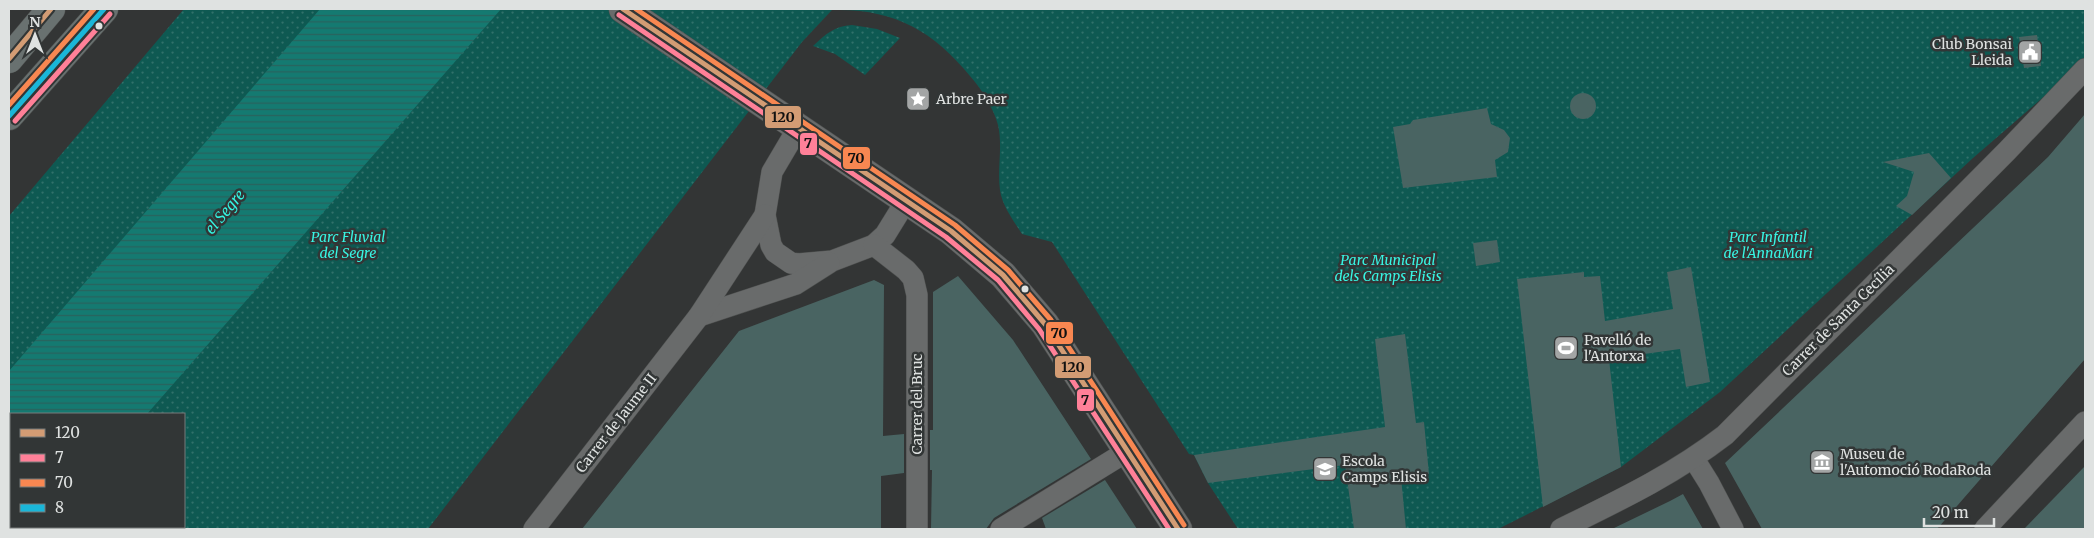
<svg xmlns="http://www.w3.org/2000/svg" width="2094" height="538" font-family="Merriweather,serif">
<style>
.grass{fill:url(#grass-dots);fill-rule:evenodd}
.water{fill:url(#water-rules)}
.building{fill:#496462}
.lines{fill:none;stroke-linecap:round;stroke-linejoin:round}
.street-casing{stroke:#4f5150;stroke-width:22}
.secondary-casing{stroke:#4f5150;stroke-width:29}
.primary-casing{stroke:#4f5150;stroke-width:29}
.street{stroke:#696b6b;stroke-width:21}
.secondary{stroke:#696b6b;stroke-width:28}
.primary{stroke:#697170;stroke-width:28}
.bus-1-casing{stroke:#323636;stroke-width:9}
.bus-2-casing{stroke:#323636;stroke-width:9}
.bus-3-casing{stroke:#323636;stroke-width:9}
.bus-4-casing{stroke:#323636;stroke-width:9}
.bus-1{stroke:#d39c74;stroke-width:5}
.bus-2{stroke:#ff8098;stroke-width:5}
.bus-3{stroke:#f88751;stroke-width:5}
.bus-4{stroke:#1ab6d8;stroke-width:5}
.bus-dot{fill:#dfe2e1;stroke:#323636;stroke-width:2}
.labels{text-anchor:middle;stroke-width:5;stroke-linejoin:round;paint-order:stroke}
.poi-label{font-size:14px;fill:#dfe2e1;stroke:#323636;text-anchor:start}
.park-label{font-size:14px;font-style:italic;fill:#37f5e3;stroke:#323636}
.street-label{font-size:14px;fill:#dfe2e1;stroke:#323636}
.water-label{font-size:15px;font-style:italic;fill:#34f4e1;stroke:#323636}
.line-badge{stroke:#323636;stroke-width:2}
.pale-badge-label{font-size:14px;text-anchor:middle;font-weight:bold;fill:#111}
</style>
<defs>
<pattern id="grass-dots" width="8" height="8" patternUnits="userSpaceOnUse" patternTransform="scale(1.25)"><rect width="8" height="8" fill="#0e5952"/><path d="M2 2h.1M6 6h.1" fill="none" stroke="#31716b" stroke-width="1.8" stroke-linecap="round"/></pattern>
<pattern id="water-rules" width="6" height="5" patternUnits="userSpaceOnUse" patternTransform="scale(1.25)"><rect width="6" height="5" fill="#147a71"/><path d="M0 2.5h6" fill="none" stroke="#29625d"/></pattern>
</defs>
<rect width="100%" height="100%" fill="#333535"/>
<g class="grass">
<path d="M184,9H2085V61L1973,158L1720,392L1621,467L1498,529H1238L1208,483L1194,455L1189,454L1052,242L1022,234C1014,221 1002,206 1000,190C997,169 1003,146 998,125C994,109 981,88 970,76C933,30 892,8 832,10L802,42L428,529H9V216ZM11,414H184V527H11Z"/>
<path d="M852,25L877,29L900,38L865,75L835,54L813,46C826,34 834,26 852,25Z"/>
</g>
<path class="water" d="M320,9H501L147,414H11V527H49L46,529H9V371Z"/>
<g class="building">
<path d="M2037,35L2041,66L2024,68L2019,37Z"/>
<circle cx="1583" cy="106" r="13"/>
<path d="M1487,108L1491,124L1504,130L1510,138L1508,152L1495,160L1497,177L1403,188L1393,127L1410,124L1413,120Z"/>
<path d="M2085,114V359L1937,529H1762L1725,463L2048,157Z"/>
<path d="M1929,153L1951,178L1912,215L1896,206L1907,196L1914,172L1883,162Z"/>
<path d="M1497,240L1500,262L1476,266L1473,243Z"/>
<path d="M1691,267L1710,382L1686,387L1680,349L1609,359L1621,467L1543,507L1517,279L1584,272V277L1600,276L1605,321L1673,309L1667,272Z"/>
<path d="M958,276L1013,340L1091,459L994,518L986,529H931L932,470H930V430H933V292Z"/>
<path d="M874,280L884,285L883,436L904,434V473L881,476V529H582L739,331Z"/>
<path d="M1405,334L1416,423L1424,422L1429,474L1401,477L1406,529H1354L1345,465L1208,483L1194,455L1385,427L1375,339Z"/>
<path d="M2085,466V529H2024Z"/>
<path d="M1105,480L1137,529H1046L1042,518Z"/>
<path d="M1683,494L1703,529H1612L1670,501Z"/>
</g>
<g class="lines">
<defs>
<g id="street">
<path d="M798,128L772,172L765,215L771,245L775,252L791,263L798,264L832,261L874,245L885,235L906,201"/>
<path d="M874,245L906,270L913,278L917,295V529"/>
<path d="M699,316L796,284L829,263"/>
<path d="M1694,459L1709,483L1733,529"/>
<path d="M534,529L699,316L765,215"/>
<path d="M1001,529L1126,452"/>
<path d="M1561,529C1620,500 1673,475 1725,435L2007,151L2085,69"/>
<path d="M1985,529L2085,422"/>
</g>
<path id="secondary" d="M623,9L951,231L1003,275L1045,324L1178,529"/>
<g id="primary">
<path d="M9,59L51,9"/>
<path d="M9,116L104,9"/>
</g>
</defs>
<use href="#street" class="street-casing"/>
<use href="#secondary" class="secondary-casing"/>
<use href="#primary" class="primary-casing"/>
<use href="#street" class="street"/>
<use href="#secondary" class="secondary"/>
<use href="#primary" class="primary"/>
<defs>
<g id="bus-1">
<path d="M623,9L951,231L1003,275L1045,324L1178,529"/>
<path d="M9,59L51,9"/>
</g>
<g id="bus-2">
<path d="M619,15L946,237L998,280L1039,329L1169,529"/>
<path d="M15,121L110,14"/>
</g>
<g id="bus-3">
<path d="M636,9L955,225L1008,270L1051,320L1184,525"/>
<path d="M9,105L94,9"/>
</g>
<path id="bus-4" d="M9,116L104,9"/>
</defs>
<use href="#bus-1" class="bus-1-casing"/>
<use href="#bus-2" class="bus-2-casing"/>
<use href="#bus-3" class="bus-3-casing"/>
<use href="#bus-4" class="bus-4-casing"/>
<use href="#bus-1" class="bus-1"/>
<use href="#bus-2" class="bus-2"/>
<use href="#bus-3" class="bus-3"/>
<use href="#bus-4" class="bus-4"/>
</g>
<defs>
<symbol id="civic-square" viewBox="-11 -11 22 22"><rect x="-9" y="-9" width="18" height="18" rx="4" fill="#a3a5a5" stroke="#323636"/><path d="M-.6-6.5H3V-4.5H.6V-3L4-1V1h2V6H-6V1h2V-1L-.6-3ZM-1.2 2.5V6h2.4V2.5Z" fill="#fff"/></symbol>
<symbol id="sight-square" viewBox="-11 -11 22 22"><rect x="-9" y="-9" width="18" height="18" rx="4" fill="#a3a5a5" stroke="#323636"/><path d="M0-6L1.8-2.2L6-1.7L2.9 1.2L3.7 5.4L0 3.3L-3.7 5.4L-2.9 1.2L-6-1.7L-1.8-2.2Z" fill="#fff"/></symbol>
<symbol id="stadium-square" viewBox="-11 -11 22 22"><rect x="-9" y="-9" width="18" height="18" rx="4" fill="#a3a5a5" stroke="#323636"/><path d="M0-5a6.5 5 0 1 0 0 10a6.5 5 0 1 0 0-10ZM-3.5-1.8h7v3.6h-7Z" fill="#fff"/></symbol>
<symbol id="museum-square" viewBox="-11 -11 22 22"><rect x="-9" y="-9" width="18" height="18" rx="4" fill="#a3a5a5" stroke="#323636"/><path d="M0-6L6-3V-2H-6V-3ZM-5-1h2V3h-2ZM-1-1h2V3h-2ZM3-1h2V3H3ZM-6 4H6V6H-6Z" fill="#fff"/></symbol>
<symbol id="school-square" viewBox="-11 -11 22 22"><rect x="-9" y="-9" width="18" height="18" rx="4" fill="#a3a5a5" stroke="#323636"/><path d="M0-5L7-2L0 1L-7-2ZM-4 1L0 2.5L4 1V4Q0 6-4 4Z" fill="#fff"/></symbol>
</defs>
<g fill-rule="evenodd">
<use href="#civic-square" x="2016" y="38" width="28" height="28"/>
<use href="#sight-square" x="904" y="85" width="28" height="28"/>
<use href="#stadium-square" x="1552" y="334" width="28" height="28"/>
<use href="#museum-square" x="1808" y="448" width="28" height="28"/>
<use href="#school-square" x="1311" y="455" width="28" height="28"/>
</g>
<g class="bus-dot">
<circle cx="99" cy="26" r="4.5"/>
<circle cx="1025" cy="289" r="4.5"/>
</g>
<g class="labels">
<g class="poi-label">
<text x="2012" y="49" text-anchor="end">Club Bonsai<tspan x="2012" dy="16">Lleida</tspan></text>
<text x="936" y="104">Arbre Paer</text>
<text x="1584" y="345">Pavelló de<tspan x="1584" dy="16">l'Antorxa</tspan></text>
<text x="1840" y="459">Museu de<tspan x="1840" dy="16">l'Automoció RodaRoda</tspan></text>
<text x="1342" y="466">Escola<tspan x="1342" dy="16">Camps Elisis</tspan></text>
</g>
<g class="park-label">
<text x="348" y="242">Parc Fluvial<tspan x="348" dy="16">del Segre</tspan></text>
<text x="1768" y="242">Parc Infantil<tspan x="1768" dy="16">de l'AnnaMari</tspan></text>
<text x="1388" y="265">Parc Municipal<tspan x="1388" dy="16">dels Camps Elisis</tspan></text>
</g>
<g class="street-label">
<text transform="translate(1838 320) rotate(-45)" y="5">Carrer de Santa Cecília</text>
<text transform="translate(917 404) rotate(-90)" y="5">Carrer del Bruc</text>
<text transform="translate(616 423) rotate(-52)" y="5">Carrer de Jaume II</text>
</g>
<g class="water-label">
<text transform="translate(225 212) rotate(-50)" y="5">el Segre</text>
</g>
</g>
<g class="line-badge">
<rect x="764" y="105" width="38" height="24" rx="5" fill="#d39c74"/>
<rect x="799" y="132" width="19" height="24" rx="5" fill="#ff8098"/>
<rect x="842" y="146" width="29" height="24" rx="5" fill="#f88751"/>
<rect x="1045" y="321" width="29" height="24" rx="5" fill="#f88751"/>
<rect x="1054" y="355" width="38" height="24" rx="5" fill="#d39c74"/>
<rect x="1076" y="388" width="19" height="24" rx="5" fill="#ff8098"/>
</g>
<g class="pale-badge-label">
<text x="783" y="122">120</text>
<text x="808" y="148">7</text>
<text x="856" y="163">70</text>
<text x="1059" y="338">70</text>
<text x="1073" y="372">120</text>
<text x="1085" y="405">7</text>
</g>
<rect width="2094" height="538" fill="none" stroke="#dfe2e1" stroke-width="20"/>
<rect x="10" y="413" width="175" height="115" fill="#323636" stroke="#777b7a"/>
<rect x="20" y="429" width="25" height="8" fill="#d39c74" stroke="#777b7a"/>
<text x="55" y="438" font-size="15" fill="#dfe2e1">120</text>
<rect x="20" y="454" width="25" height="8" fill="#ff8098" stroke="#777b7a"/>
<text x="55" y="463" font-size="15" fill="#dfe2e1">7</text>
<rect x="20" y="479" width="25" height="8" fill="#f88751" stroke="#777b7a"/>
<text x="55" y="488" font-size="15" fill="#dfe2e1">70</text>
<rect x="20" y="504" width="25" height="8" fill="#1ab6d8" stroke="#777b7a"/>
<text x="55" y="513" font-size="15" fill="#dfe2e1">8</text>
<g transform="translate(35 35)" stroke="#323636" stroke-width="4" paint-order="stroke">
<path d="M0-4L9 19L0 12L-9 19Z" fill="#dfe2e1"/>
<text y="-8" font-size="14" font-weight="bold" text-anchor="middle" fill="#dfe2e1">N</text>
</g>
<path d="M1924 518v8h70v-8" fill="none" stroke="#dfe2e1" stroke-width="2.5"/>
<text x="1932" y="518" font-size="15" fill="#dfe2e1" stroke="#323636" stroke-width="4" paint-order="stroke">20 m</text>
</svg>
